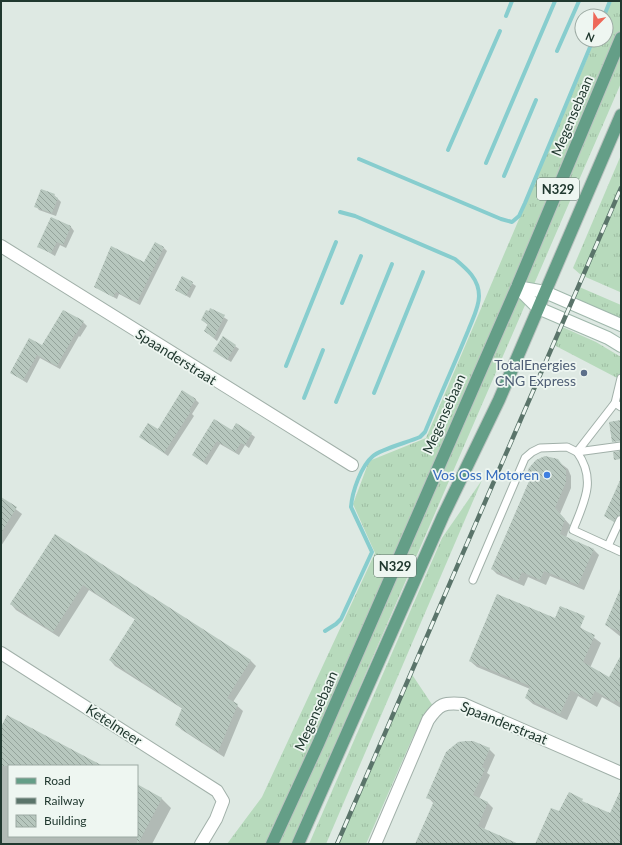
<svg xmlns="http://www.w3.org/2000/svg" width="622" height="845" font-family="Lato,sans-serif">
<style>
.grass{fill:url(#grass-tufts)}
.shadow{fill:#0003}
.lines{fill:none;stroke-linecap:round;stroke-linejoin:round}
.stream{stroke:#87cdce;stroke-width:4}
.building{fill:url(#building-back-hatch)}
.lane-casing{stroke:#a1b0a9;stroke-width:9}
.street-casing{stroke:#a1b0a9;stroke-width:14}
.secondary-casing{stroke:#a0b8ac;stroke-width:14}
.primary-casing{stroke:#bcc3c1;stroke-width:14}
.lane{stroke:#fff;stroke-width:7}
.street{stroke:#fff;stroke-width:12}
.secondary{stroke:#fff;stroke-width:12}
.primary{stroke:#649e87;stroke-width:12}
.rail-casing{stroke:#5a746a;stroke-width:4.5}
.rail{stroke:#eef6f1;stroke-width:3;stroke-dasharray:9;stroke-linecap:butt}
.service-dot{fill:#5c6f8a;stroke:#eef6f1;stroke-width:1.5}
.shop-dot{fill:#3f7fe0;stroke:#eef6f1;stroke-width:1.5}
.labels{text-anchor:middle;stroke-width:3.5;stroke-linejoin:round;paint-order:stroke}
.shield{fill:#eef6f1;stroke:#5e7169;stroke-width:1}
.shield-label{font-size:13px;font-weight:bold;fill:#20382f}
.street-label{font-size:14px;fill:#20382f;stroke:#eef6f1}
.service-label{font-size:14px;fill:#4e5e75;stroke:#eef6f1;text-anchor:end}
.shop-label{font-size:14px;fill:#366cbe;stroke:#eef6f1;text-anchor:end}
</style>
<defs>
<pattern id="grass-tufts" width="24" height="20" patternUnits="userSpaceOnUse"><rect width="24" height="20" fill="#b7dabc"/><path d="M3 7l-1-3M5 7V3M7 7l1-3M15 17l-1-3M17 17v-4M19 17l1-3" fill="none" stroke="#9dbca2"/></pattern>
<pattern id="building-back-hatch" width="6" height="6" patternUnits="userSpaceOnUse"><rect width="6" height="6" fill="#b7c7be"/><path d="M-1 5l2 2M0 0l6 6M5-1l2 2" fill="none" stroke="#94a39b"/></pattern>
</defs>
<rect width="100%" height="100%" fill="#dee9e3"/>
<g class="grass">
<path d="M612,1H621V83L292,844H227L262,797L375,553L353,504L369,461L426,438L595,40H606L605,16Z"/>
<path d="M621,155V288L620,292L581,275L573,268Z"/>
<path d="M577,286L621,305V320L571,298Z"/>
<path d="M560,326L596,342L621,357V380L552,344Z"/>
<path d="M482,480L326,844H309L442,538Z"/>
<path d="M411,673L433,706L425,714L412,739L366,844H338Z"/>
</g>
<g class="shadow">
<path d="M41,191L54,195L61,202L56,216L39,210L36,206Z"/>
<path d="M52,219L71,227L74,231L66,248L60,245L55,256L38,246Z"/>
<path d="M164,248L167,251L140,305L119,294L117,299L95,287L144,264Z"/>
<path d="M183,277L196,286L190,298L177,290Z"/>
<path d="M211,309L228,320L217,341L205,331L208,325L202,320Z"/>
<path d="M83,322L87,326L80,337L79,336L60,369L40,358L27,383L11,373L43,346Z"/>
<path d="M223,337L239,349L231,362L218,354Z"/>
<path d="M195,399L199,403L192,414L194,416L168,456L141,437L158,431Z"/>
<path d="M232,432L251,434L255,437L249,448L245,445L239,455L220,444L207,465L193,455Z"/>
<path d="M555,459L568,469L571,476V488L560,514L570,525L566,538L594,550L599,555L584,590L550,576L546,585L528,577L524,586L497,574L492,569L530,480L527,477Z"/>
<path d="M621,479V524L619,526L606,515Z"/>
<path d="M1,498L22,514L1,546Z"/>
<path d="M55,535L251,661L256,666L233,702L243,711L224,757L182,730L176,724L183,709L115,666L110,660L136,620L89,590L59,637L16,610L11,604Z"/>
<path d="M621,589V637L606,625Z"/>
<path d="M556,619L580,627L601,643L590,668L609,678L621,657V708L602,697L597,707L578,696L567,720L533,704L526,698L530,689L477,667L470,661Z"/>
<path d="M1,729L101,766H9V836H137V785L162,799L171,808L152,844H1Z"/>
<path d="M489,749L495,755L487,773L490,775L479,799L488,803L493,808L484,830L516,844H416L434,804L428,797Z"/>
</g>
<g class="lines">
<g class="stream">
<path d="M506,16L512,1"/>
<path d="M604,16L610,1"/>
<path d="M557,51L579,1"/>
<path d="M448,150L500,31"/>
<path d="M359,159L501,219L512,222L519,216L525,203L593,40"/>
<path d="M486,163L555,1"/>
<path d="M504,176L536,100"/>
<path d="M342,303L361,256"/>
<path d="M286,366L336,242"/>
<path d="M374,393L423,272"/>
<path d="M304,398L323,350"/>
<path d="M336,402L392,264"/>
<path d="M325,631L336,624L341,619L372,552L351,507C352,492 361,466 373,456C381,449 409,442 420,437L425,432C439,398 454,365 468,331C472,320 479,308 479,296C479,279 467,269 455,259L355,216L340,212"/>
</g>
</g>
<g class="building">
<path d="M41,189L55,194L54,196L58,198L52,213L34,207Z"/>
<path d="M51,217L71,226L63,245L57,242L51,253L37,247Z"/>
<path d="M155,242L164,247L137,302L116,292L113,297L94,287L111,246L144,262Z"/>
<path d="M182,276L193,282L186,296L175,290Z"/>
<path d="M210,308L225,315L214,338L204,331L208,324L201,320L206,310L209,311Z"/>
<path d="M63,310L84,321L76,334H75L57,366L37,355L23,380L10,373L29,338L42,345Z"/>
<path d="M223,336L236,345L227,360L213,351Z"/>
<path d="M182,390L196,399L189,410L191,411L164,453L139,437L148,423L158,429Z"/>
<path d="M214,419L232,430L236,423L252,433L245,445L241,443L235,452L217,441L203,462L192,455Z"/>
<path d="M621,420V441L612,442L609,422Z"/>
<path d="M621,451V459L614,460L613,452Z"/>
<path d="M545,456L558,459L566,470V482L555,508L565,519L560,534L594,549L578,585L544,571L540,580L522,572L518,581L491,569L530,479L525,477L529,468L536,460Z"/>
<path d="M621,478V515L617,516L614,522L604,516Z"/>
<path d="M1,497L17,507L1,533Z"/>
<path d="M55,534L251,660L227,698L238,704L218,752L175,725L182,708L109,660L135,619L83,585L53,632L10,604Z"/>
<path d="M621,587V632L605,625Z"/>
<path d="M497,594L555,618L560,606L585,616L580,628L595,635L583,662L609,677L621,655V703L615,700L614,702L595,691L590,701L571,690L560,714L525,698L530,686L469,661Z"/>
<path d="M7,715L103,766H1V727Z"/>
<path d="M466,741H473L490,748L482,767L485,769L473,795L488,802L478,826L519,844H415L434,801L426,798L446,752L458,742Z"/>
<path d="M137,784L162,798L138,844H137Z"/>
<path d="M621,789V844H535L551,808L559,811L569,792L583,799L582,801L610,813Z"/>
</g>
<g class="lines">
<defs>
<g id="lane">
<path d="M621,378L615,403L621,407"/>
<path d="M620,520L608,546L621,552"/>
<path d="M608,546L573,530C584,502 597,480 577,452L615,403"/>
<path d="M473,580L525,458L532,452L540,448L567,447L577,452L621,446"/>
</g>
<g id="street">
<path d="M1,246L352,465"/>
<path d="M1,653L217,791L223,801L216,819L201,844"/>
<path d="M375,844L428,720C439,704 444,702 463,704L621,773"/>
</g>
<g id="secondary">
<path d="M517,287L538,308L608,338L621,346"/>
<path d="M517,287L545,292L621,325"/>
</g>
<g id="primary">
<path d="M272,844L318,744L517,287L621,38"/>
<path d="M298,844L443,516L499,400L621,115"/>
</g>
</defs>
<use href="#lane" class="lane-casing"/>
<use href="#street" class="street-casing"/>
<use href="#secondary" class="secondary-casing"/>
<use href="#primary" class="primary-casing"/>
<use href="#lane" class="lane"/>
<use href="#street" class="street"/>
<use href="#secondary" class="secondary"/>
<use href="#primary" class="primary"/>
<defs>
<path id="rail" d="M337,844L621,188"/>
</defs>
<use href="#rail" class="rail-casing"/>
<use href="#rail" class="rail"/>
</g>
<circle class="service-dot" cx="584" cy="373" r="4"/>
<circle class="shop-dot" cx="547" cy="475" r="4"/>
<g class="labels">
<g class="shield">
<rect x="537" y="178" width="42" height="22" rx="3"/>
<rect x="374" y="555" width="42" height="22" rx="3"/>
</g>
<g class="shield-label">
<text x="558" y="194">N329</text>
<text x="395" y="571">N329</text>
</g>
<g class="street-label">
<text transform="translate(572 116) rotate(-67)" y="5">Megensebaan</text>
<text transform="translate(176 357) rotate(32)" y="5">Spaanderstraat</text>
<text transform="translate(444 414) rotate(-66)" y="5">Megensebaan</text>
<text transform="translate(316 711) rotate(-66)" y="5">Megensebaan</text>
<text transform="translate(504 723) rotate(22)" y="5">Spaanderstraat</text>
<text transform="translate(114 725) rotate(33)" y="5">Ketelmeer</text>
</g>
<g class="service-label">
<text x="576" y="370">TotalEnergies<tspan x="576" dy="16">CNG Express</tspan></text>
</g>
<g class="shop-label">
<text x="539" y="480">Vos Oss Motoren</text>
</g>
</g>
<rect width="622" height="845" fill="none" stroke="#20382f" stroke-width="4"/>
<rect x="8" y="765" width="130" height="72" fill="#eef6f1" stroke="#9caaa3"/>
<rect x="16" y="778" width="20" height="6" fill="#649e87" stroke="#9caaa3"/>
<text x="44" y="785" font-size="12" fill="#20382f">Road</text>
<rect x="16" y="798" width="20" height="6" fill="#5a746a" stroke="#9caaa3"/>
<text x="44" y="805" font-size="12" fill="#20382f">Railway</text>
<rect x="16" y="815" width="20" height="12" fill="url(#building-back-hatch)" stroke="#9caaa3"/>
<text x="44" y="825" font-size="12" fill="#20382f">Building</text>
<g transform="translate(594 28) rotate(203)"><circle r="19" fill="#eef6f1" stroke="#9caaa3"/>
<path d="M0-3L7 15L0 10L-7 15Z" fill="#ee6858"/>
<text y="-6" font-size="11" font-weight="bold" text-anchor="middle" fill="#20382f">N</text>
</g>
</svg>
